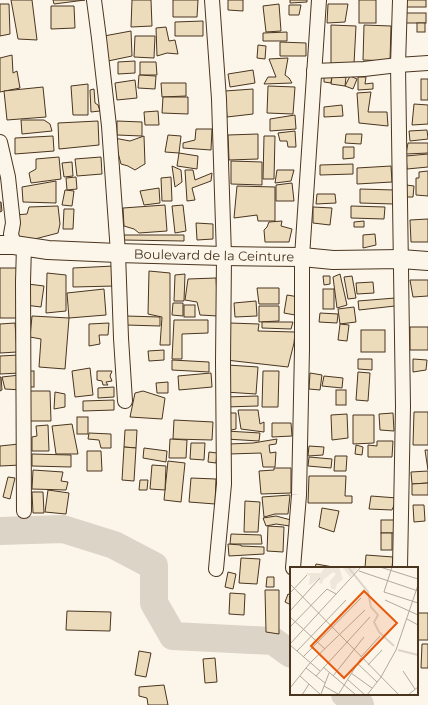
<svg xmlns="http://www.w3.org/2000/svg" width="428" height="705" font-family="Montserrat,sans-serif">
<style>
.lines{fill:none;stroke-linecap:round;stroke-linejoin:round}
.river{stroke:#dcd4c6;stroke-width:28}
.building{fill:#ecdcbc;stroke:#4a3520}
.minor-casing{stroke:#4a3520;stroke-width:16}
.tertiary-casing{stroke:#4a3520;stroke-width:20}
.minor{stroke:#fbf6e9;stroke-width:14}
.tertiary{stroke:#fbf6e9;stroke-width:18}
.labels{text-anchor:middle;stroke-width:3;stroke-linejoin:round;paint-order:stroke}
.street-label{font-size:13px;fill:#4a3520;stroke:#fbf6e9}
.inset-river{fill:none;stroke:#dcd4c6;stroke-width:2}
.inset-road{fill:none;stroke:#b4a999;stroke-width:1}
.view{fill:#e8590c;fill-opacity:0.15;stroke:#e8590c;stroke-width:2}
.inset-edge{fill:none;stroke:#4a3520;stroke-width:2}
</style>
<rect width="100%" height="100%" fill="#fbf6e9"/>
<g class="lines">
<g class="river">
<path d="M0,531L63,529L114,545L154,566V603L173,636L273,641L291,654"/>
<path d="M345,694L360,705"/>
</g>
</g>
<g class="building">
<path d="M11,0H32L37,40L18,39Z"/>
<path d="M53,0H85L54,4Z"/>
<path d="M132,0H151L152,26L131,27Z"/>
<path d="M173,0H198L197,17H173Z"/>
<path d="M228,0H243V11L228,10Z"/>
<path d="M290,0H307V2L290,3Z"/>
<rect x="359" y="0" width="17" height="23"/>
<rect x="405" y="0" width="21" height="7"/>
<path d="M0,4H9L10,34L0,36Z"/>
<path d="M279,4L281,31L266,32L263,6Z"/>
<path d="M328,4H348L345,22L327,23Z"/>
<path d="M289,5H301L299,15H289Z"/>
<path d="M51,6H74L75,28L51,29Z"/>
<rect x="406" y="13" width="20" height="10"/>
<path d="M203,21V36H175V22Z"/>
<rect x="417" y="23" width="8" height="9"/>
<path d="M331,25L356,26L354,64H331Z"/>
<path d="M364,25L391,26L390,61L363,60Z"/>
<path d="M166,27L169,41L175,40L178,54L167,53L157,56L156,28Z"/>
<path d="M131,31L132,56L108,61L104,36Z"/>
<path d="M287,32V41H263V33Z"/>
<path d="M135,36H155L154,58L134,57Z"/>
<path d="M280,42L306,43V56H280Z"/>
<path d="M258,45L266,46L265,59L257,58Z"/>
<path d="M12,55L13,73L17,71L20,88L0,92V58Z"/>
<path d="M288,58L285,75L289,78L292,83L264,84L268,77H276L269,59Z"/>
<path d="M135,61V73L118,74V62Z"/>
<path d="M140,62H156L157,75H140Z"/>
<path d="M253,70L255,83L230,87L228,74Z"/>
<path d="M139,75L156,76L155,89L138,88Z"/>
<path d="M324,75H332L331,83L324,82Z"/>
<path d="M350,76L357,79L353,89L345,86Z"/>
<path d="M332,77H346L345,86L331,84Z"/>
<path d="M358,77H366L365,84L373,83V89L358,90Z"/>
<rect x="421" y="79" width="7" height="21"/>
<path d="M135,80L137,98L117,100L115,83Z"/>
<path d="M161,83H186V96L162,97Z"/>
<path d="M88,84V115H73L71,86Z"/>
<path d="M268,86L295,87L293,114L267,113Z"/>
<path d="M43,87L46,117L7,120L4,91Z"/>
<path d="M94,89L95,103L98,105L100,111L91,112L90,90Z"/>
<path d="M253,89V114L227,117L225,91Z"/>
<path d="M371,92L368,112H387L388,126L359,123L357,93Z"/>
<path d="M163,97H188V114L162,113Z"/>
<path d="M414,104L428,105V124L412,125Z"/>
<path d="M342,105L343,116L324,117V107Z"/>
<path d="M158,111L159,125H145L144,112Z"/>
<path d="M295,115L296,129L270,131V119Z"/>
<path d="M21,120H44L50,124L52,131L22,134Z"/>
<path d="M98,121L99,145L59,149L58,123Z"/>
<path d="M117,121L142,122V136L117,135Z"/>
<path d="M196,129H212L211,150L183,148V143L195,140Z"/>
<path d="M427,130L428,139L410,141L409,131Z"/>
<path d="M295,131L296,147H288L287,141H280L278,133Z"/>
<path d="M258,134V159L229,160L228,135Z"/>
<path d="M346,134H362L361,144L345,143Z"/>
<path d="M168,135L181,136L179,153L165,152Z"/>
<path d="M53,136L54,151L15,154V138Z"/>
<path d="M144,136L145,164L143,165L135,170L128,166L121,164L114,138L130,141Z"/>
<path d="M264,136H275L274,179H263Z"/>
<path d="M408,143H428V153L406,154Z"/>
<path d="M343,147H354V158L343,159Z"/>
<path d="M179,153L198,156L197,169L177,166Z"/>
<path d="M428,154V167L407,169L406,156Z"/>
<path d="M59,157L61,179L31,183L29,173L36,169V159Z"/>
<path d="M101,157L102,174L77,176L75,159Z"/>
<path d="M231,161L262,162V185L231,184Z"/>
<path d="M72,162L73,176L64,177L62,163Z"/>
<path d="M353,164V174L320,175V165Z"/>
<path d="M172,166L181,170L182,182L175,187Z"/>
<path d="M391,166L392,182L357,184V168Z"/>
<path d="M185,170H193L195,180L212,173L211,181L192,188L195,200L187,201Z"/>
<path d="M277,170H294L291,181L275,183Z"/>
<path d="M428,171V196L416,195V178H419V172Z"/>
<path d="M76,177L77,189L67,190L66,178Z"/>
<path d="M171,177L172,201H162L161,178Z"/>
<path d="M56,181V203L23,202L22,187Z"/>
<path d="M292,183L294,201H276V185Z"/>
<path d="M406,185L414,186L413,197H404Z"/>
<path d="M237,186L275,187V221H258L257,215L234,218Z"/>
<path d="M159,188L160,203L144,205L140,191Z"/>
<path d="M360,189L394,190V204L360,203Z"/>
<path d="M65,190L74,191L72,206L62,205Z"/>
<path d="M317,194H335L336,203L316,204Z"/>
<path d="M0,202H1L2,211L0,212Z"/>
<path d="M165,205L167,231L139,233L134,229L124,226L123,208Z"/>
<path d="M183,205L186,231L175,233L172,206Z"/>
<path d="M58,206L60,224L58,233L31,240L13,234L15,215L27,214L29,207Z"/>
<path d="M351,206L385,207L384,219L351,218Z"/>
<path d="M313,207L332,208L330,225L313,223Z"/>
<path d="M64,209H74L73,229H63Z"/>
<path d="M428,219V242H411L410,220Z"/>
<path d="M282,221L281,226L292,229L289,242H265L264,230L267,227L269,222Z"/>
<path d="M364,221V227H354V222Z"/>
<path d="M196,223L213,224V239L197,240Z"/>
<path d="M375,234L376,245L363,248V235Z"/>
<path d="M123,235H184V241L123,240Z"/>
<path d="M114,266L115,286L73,287V268Z"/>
<rect x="0" y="268" width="20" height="50"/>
<path d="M149,271L170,273V345H160L162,317L148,314Z"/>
<path d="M47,273L66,275V311L46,313Z"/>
<path d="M185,274L184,301H174L175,275Z"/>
<path d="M340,274L347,305L337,308L333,277Z"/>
<path d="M323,276H330V284L324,285Z"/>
<path d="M352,276L356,298L348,299L344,277Z"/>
<path d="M216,278L218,316L200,315L197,302L185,300L188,279Z"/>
<path d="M410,280H428V296L413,297Z"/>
<path d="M373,282L374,293L357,294L356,283Z"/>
<path d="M28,284L44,286L41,307L25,305Z"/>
<path d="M257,288H279V304H259Z"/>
<path d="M104,289L106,315L69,318L67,293Z"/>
<rect x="323" y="289" width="11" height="20"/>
<path d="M287,295L299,297L295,315L284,313Z"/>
<path d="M395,298V306L359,310L358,301Z"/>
<path d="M256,301L257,316L235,317L234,303Z"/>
<path d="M173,303H183V316L172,315Z"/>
<rect x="184" y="305" width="11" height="12"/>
<path d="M259,306H279V321L259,322Z"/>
<path d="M354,307L356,322L340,324L338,309Z"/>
<path d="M320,313L338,314L337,323L319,322Z"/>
<path d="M32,316L69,318L65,369L39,367L41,339L30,337Z"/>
<path d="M126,316L160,317V326L126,325Z"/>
<path d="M174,320H208V333L182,334V359H172Z"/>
<path d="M262,322H293L291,329L262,328Z"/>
<path d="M15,323L17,352L0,353V324Z"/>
<path d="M109,323L108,335H99L100,344L89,346V324Z"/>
<path d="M229,323L259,324L258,331L295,332L294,343L288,367L226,360Z"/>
<path d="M340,324L349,325L347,341L338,340Z"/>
<rect x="410" y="327" width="18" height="23"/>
<rect x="361" y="330" width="24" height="22"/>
<path d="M164,350V360L149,361L148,351Z"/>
<path d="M19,355L20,373L0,374V356Z"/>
<path d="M358,359H372V370L358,369Z"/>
<path d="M413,359L427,360L426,370L413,372Z"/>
<path d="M172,360L209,362V372L172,370Z"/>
<path d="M227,365L258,367L256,394L225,392Z"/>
<path d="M90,368L93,395L75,397L72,371Z"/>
<rect x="28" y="371" width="6" height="16"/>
<path d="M97,371H112L110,376L112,381L106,382L108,385H103L102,381L97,380Z"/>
<path d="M263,371H279L278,407H262Z"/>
<path d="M358,372L370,373L368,401L356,400Z"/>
<path d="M211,373L212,387L179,390L178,376Z"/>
<path d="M310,373L322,375L320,390L309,389Z"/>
<path d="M20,375L22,390L5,389L2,377Z"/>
<path d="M324,376L343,378L342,388L322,386Z"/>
<path d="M0,377H1L2,390L0,391Z"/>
<path d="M168,382V393H157L156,383Z"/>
<path d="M114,387V397L98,398V388Z"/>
<rect x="336" y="390" width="10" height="15"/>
<path d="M28,391H50L51,421H29Z"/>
<path d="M143,391L165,398L162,419L130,417L135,393Z"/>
<path d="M55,392L65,394V407L54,409Z"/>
<path d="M258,396V406L225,407V397Z"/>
<path d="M114,400V410L83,411V401Z"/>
<path d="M238,410H258L260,424L264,422V432L241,429Z"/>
<path d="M414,412H428V445H413Z"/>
<path d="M225,413H236V429L226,431Z"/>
<path d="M393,413L394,431L380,430L379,414Z"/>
<path d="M347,414L348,438L332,440L331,415Z"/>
<path d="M353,415H374V443L353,444Z"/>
<rect x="77" y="417" width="11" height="17"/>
<path d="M174,420L213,422L212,440L173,439Z"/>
<path d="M272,423H291L292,436L272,437Z"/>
<path d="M72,424L78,454H56L52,426Z"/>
<path d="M48,425L49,451H32V437L37,436L36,426Z"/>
<path d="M125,430H137L136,448L124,447Z"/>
<path d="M226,431L260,433L259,441L226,439Z"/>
<path d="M89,433L111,434V448H101L99,440L88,439Z"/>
<path d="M170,439L187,440L186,458H169Z"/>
<path d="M277,439L276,444L269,445L270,453L276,452L275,467H263L261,453L229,454V444L253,443Z"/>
<path d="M377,441H393L392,457H368V445L377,446Z"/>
<path d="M191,443H205L204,460L190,459Z"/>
<path d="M19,444L21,465L0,466V446Z"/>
<path d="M356,445L363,447L362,455L355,454Z"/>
<path d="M309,446L324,447L323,455L308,456Z"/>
<path d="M124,447L136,448L134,481L122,480Z"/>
<path d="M144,448L167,451L166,462L143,458Z"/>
<path d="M425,450H428V470Z"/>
<path d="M87,451H101L102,471H87Z"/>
<path d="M209,452L217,453L216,463L208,462Z"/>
<path d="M32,454L71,455V467L32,466Z"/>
<path d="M335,456H347L346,471H334Z"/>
<path d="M309,457L332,459L331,468L308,466Z"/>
<path d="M168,461L185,463L181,502L164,500Z"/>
<path d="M152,465L166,466L165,490L150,489Z"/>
<path d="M274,468H291V493L261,494L259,471L274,470Z"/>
<path d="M33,470L63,472L61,481L68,482L66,490L32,489Z"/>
<path d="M428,471V483L412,484L411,472Z"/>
<path d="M309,476H346L345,496H352V503H308Z"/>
<path d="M8,477L15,478L10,499L3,497Z"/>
<path d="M191,478L216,479L215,504L189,502Z"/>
<path d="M140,480H148L147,490H139Z"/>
<path d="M428,483V495H412V484Z"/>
<path d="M48,490L69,493L66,514L45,512Z"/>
<path d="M32,492H43L44,513H33Z"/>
<path d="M290,495L288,514H275L264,517L262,497Z"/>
<path d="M371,496L397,498L392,510L369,509Z"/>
<path d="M245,501L260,502L258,532H244Z"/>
<path d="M413,505H424L425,521L414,522Z"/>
<path d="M322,508L339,511L334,532L319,527Z"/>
<path d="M276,516L291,520L290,526L276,524L266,526L263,518Z"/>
<rect x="381" y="520" width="16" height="13"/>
<path d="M268,526L284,527L283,552L267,551Z"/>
<rect x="381" y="533" width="11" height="17"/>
<path d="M231,534L261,535L262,544H230Z"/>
<path d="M228,544L241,545V546L264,547V554L229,556Z"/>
<path d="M366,555L393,557L392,568H365Z"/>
<path d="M241,558L260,559L257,584L239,583Z"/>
<path d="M316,564L339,568H315Z"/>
<path d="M228,572L236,574L233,589L225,587Z"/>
<path d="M267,577H274V587H266Z"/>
<path d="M265,590H279V634L266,632Z"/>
<path d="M230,593L245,594L244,615L229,614Z"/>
<path d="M288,594L291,595V605L285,602Z"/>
<path d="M67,611L111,612L110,631L66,630Z"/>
<rect x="417" y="613" width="11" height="27"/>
<path d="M422,644H428V668H421Z"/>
<path d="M139,651L151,653L146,677L135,675Z"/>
<path d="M215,658L217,682L205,683L203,659Z"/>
<path d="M164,685L168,705H148L147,698L139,696V687Z"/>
</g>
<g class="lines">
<defs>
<g id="minor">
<path d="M94,0L99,38L109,126L118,253L121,338L125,401"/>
<path d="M212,0L219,99L224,256L223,362L224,484L216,569"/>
<path d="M400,0L398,65L403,406L400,568"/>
<path d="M314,71L364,69L398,65L428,63"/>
<path d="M0,142L8,177L13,223L11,234L14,245"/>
<path d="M24,246L23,282L24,511"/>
<path d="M293,568L299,495L302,349V257L319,0"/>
</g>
<path id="tertiary" d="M0,245H14L48,250L118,253L224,256L302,257L333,260L401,259L428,261"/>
</defs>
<use href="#minor" class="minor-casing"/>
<use href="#tertiary" class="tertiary-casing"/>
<use href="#minor" class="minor"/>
<use href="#tertiary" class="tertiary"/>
</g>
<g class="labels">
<g class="street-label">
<text transform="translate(214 255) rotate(1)" y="5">Boulevard de la Ceinture</text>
</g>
</g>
<g transform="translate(290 567)">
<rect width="128" height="128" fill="#fbf6e9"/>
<path d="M35,0H49L53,12L47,17L45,23L41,21L40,14L46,7L43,5L33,13L32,17L29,16L30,12L19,18L20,9L15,6H31ZM52,0H65L67,2L60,10Z" fill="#ede6d9"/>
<path class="inset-river" d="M58,0L78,25L81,40L88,48L84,55L89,65L104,79M108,83L128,88"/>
<path class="inset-road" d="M90,0L128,12M102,0L94,25L128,36M69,4L128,24M0,17L109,128M0,26L17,8M95,33L128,48M0,44L30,11M0,50L35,82M117,52L128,58M0,60L37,22L46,27M0,77L71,0M0,78L30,104M7,84L56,33M13,90L71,31M71,90L90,69M67,96L87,115M78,98L92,83M33,100L66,128M16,101L35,116M113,104L125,122M61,106L82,121M10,109L31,128M26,109L80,50M43,109L74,70M57,112L75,128M34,119L48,127M0,121L20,96L75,43M31,127L39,106M12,128L19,117M48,128L71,91M77,128L91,110L106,83L128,18M118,128L128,120"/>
<path class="view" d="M74,24L107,56L54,111L21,79Z"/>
<rect width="128" height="128" class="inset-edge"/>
</g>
</svg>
